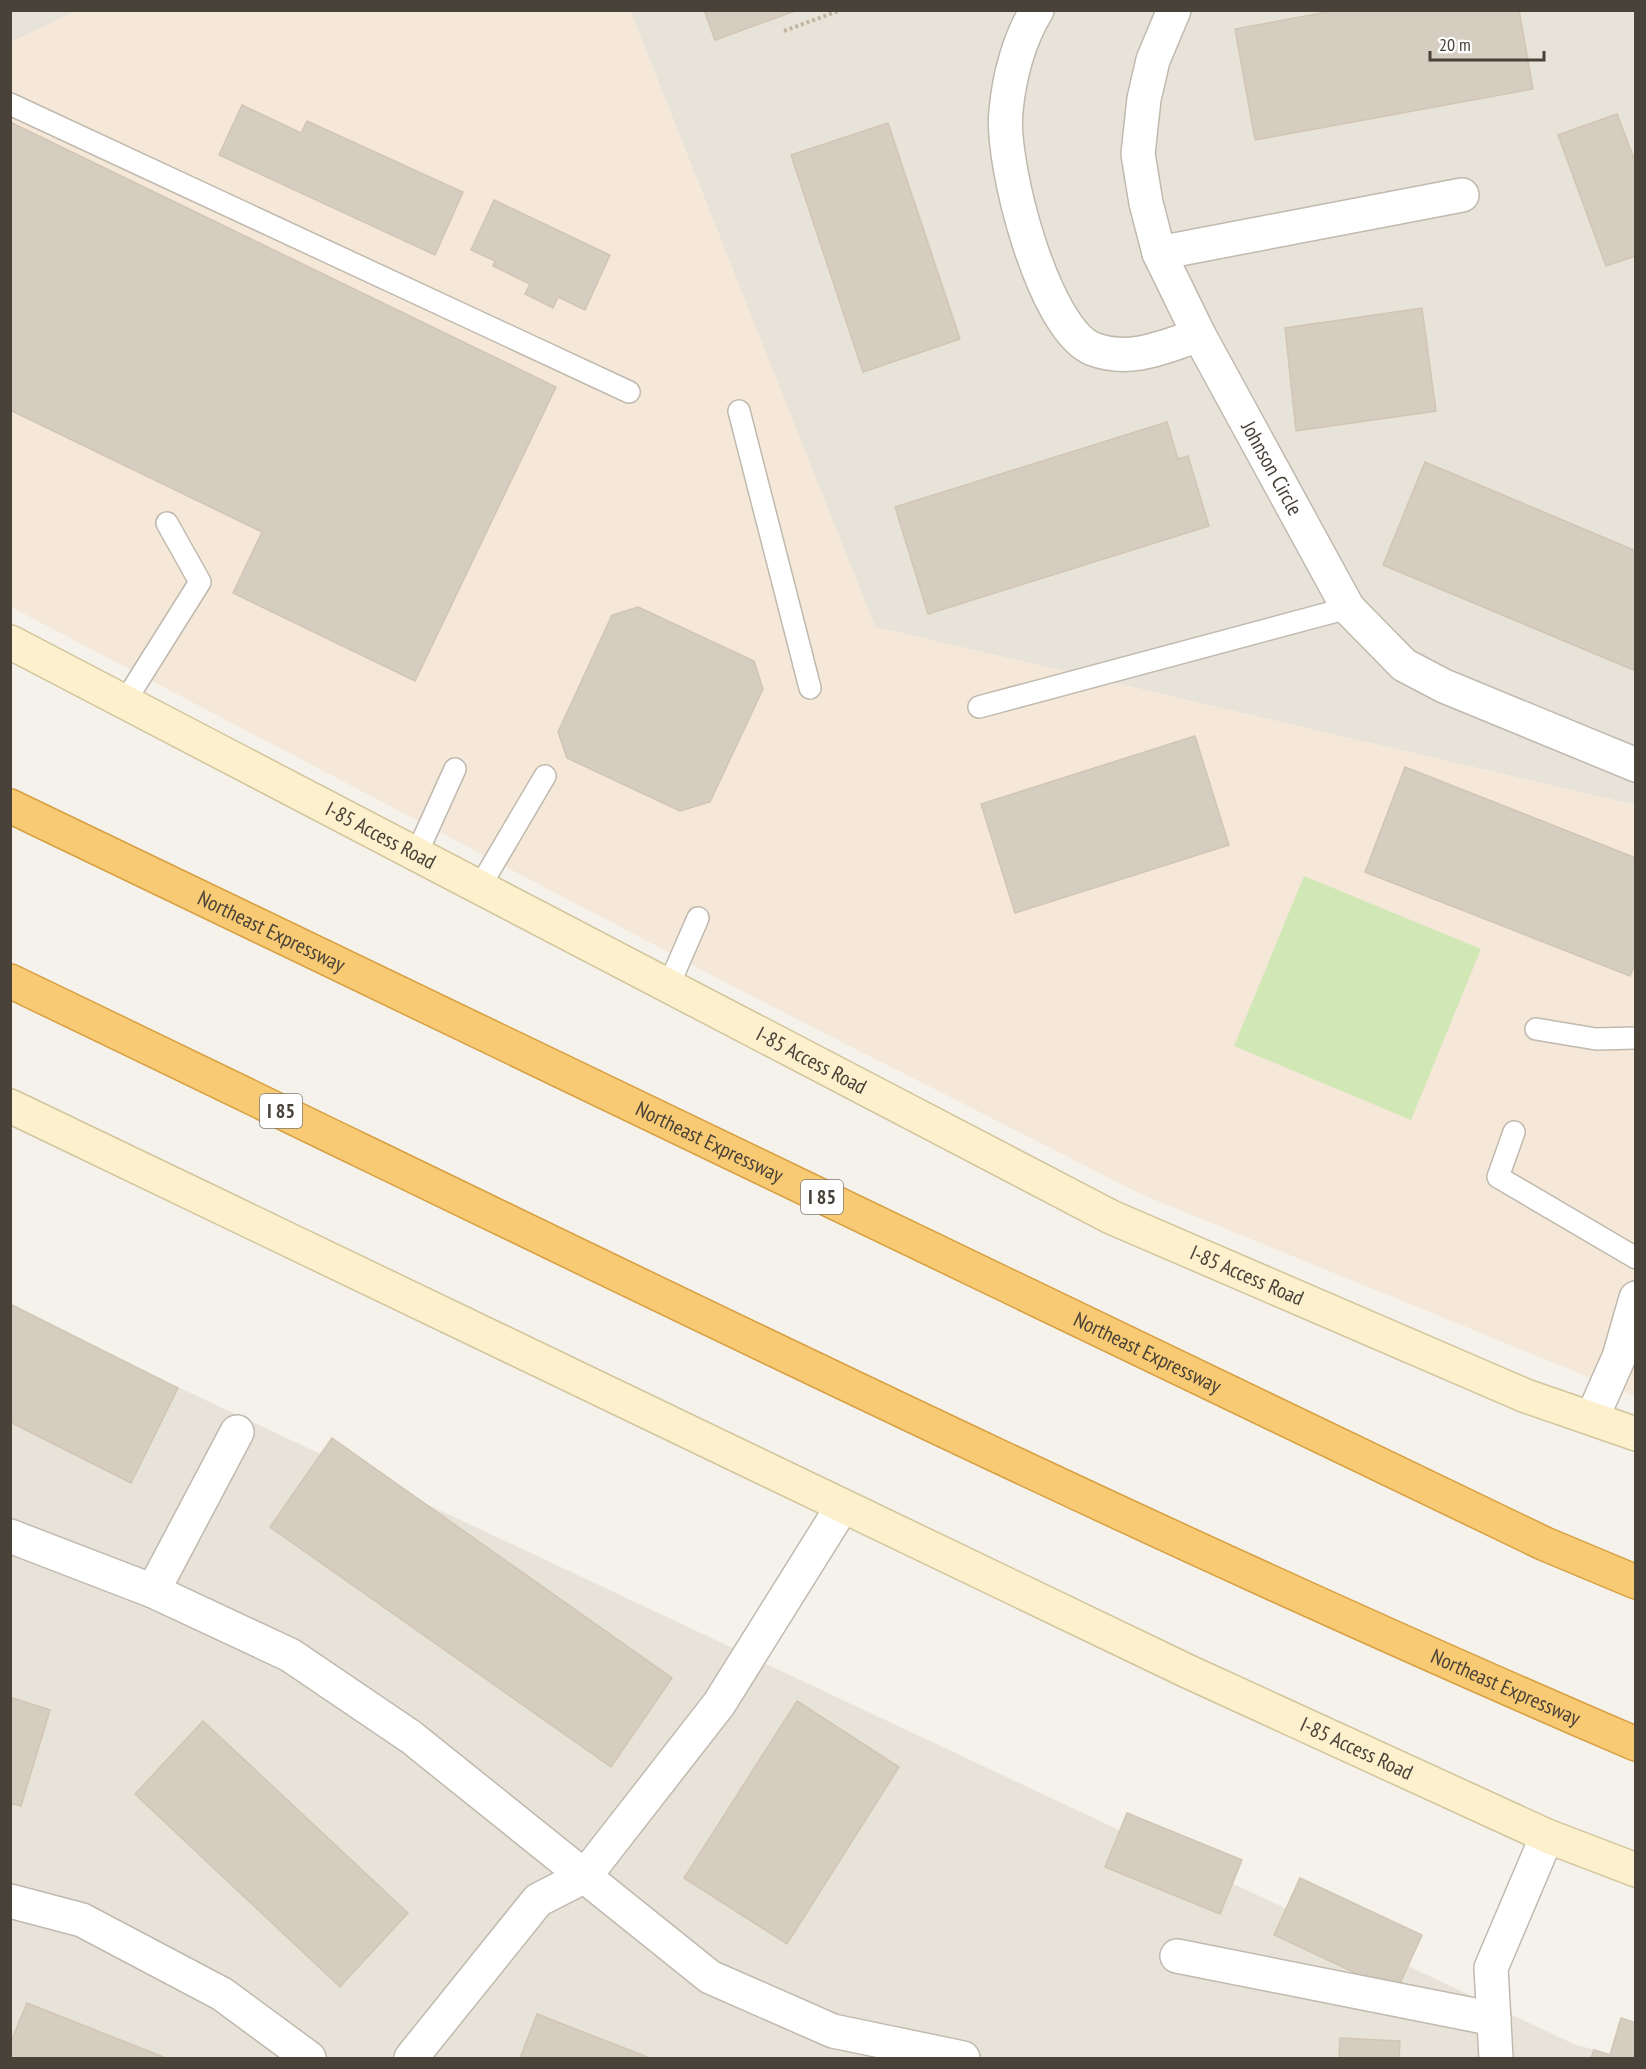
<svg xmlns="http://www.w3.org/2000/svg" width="1646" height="2069" font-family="'PT Sans Narrow',sans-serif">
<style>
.residential{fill:#e8e3d9}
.commercial{fill:#f5e8d8}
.green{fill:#d1e7b6}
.building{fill:#d6cdc1;stroke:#d1c5b4;stroke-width:1.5}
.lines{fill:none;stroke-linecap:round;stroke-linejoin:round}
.service-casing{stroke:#c0b9ae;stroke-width:24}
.minor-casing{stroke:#c0b9ae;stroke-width:36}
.secondary-casing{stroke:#d2c49c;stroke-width:36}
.motorway-casing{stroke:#d79f42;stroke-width:36}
.path{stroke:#c1b59f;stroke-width:4;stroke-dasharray:3 3;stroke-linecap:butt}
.service{stroke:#fff;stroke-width:21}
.minor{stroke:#fff;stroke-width:33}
.secondary{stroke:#fcf0cd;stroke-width:33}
.motorway{stroke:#f8ca73;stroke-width:33}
.labels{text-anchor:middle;stroke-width:4.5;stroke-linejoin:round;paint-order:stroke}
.shield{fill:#fff;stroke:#807b74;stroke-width:1.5}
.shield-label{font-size:20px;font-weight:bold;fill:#494239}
.street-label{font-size:21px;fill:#494239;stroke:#fff}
</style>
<rect width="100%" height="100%" fill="#f5f2eb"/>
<g class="residential">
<path d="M11,11H77L11,42Z"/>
<path d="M630,11H1635V805L875,627Z"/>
<path d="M10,1308L1576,2045L1628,2058H11Z"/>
</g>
<path class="commercial" d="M77,11H630L875,627L1635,805V1396L1143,1195L765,1003L11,607V42Z"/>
<path class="green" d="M1304,876L1481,949L1411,1120L1234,1046Z"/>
<g class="building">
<path d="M704,10H798L715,40Z"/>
<path d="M1338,10H1519L1533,89L1255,140L1235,29Z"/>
<path d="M242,105L301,133L307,121L463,192L435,255L219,155Z"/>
<path d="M1617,114L1636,164V256L1606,266L1558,135Z"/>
<path d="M10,122L556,387L415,681L233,593L262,532L10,410Z"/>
<path d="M888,123L960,339L863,372L791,155Z"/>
<path d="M494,200L610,255L585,310L558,297L553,308L525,294L530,284L493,266L495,261L471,250Z"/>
<path d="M1422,308L1436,411L1296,431L1285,328Z"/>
<path d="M1167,422L1178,459L1188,456L1209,526L928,614L895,507Z"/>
<path d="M1425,462L1636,551V671L1383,565Z"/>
<path d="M638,607L754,661L763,689L710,802L680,811L567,758L558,732L612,615Z"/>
<path d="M1195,736L1229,845L1015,913L981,804Z"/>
<path d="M1405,767L1636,858V962L1630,976L1365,872Z"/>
<path d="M10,1304L178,1388L131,1483L10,1422Z"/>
<path d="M332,1438L672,1678L611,1767L270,1527Z"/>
<path d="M10,1697L50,1710L21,1806L10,1803Z"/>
<path d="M797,1701L899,1767L787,1944L684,1878Z"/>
<path d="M203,1721L408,1913L340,1987L135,1794Z"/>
<path d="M1127,1813L1242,1860L1220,1914L1105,1867Z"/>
<path d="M1300,1878L1422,1935L1396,1992L1274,1935Z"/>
<path d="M27,2003L166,2058H10V2044Z"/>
<path d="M537,2014L650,2058H520Z"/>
<path d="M1621,2018L1636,2023V2058H1591L1594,2050L1610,2055Z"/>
<path d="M1340,2038L1400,2041L1399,2058H1339Z"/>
</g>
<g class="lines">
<defs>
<g id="service">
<path d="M10,104L629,392"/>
<path d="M739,411L810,688"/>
<path d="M124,703L200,582L167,523"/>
<path d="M979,707L1348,608"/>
<path d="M416,855L455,769"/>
<path d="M479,888L545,776"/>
<path d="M668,987L698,918"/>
<path d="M1536,1029L1596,1039L1636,1038"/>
<path d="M1514,1132L1498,1177L1636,1258"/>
</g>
<g id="minor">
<path d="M1037,10C1019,39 1009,77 1006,111C1000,161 1043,329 1093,349C1130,363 1164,347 1199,335"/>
<path id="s1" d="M1174,10L1153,60L1144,99L1138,154L1146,203L1159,253L1199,335L1348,608L1404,665L1444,686L1636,765"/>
<path d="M1159,253L1462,195"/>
<path d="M1592,1418L1619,1357L1636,1298"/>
<path d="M10,1536L153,1591L290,1655L411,1737L710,1977L833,2031L963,2058"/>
<path d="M153,1591L237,1432"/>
<path d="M10,1901L82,1920L222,1994L309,2058"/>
<path d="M1177,1956L1494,2019"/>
<path d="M411,2058L538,1900L585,1876L613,1840L719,1704L842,1507"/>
<path d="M1496,2058L1491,1968L1547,1836"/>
</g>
<g id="secondary">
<path id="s2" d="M10,642L1111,1217L1526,1396L1636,1434"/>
<path id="s3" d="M10,1106L1187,1671L1547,1836L1636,1870"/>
</g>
<g id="motorway">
<path id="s4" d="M10,806L1545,1544L1636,1582"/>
<path id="s5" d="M10,981C550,1240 1085,1508 1636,1744"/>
</g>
</defs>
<use href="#service" class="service-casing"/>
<use href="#minor" class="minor-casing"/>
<use href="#secondary" class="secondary-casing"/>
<use href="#motorway" class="motorway-casing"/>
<path class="path" d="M784,31L841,10"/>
<use href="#service" class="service"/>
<use href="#minor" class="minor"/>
<use href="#secondary" class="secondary"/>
<use href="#motorway" class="motorway"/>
</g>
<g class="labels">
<g class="shield">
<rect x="260" y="1094" width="42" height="34" rx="4.5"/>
<rect x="801" y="1180" width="42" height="34" rx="4.5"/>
</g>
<g class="shield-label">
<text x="281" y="1118">I 85</text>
<text x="822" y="1204">I 85</text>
</g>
<g class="street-label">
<text dy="7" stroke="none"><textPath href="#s1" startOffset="494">Johnson Circle</textPath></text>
<text dy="7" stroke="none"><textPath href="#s2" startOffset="418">I-85 Access Road</textPath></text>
<text dy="7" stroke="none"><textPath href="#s4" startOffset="290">Northeast Expressway</textPath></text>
<text dy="7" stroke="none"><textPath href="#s2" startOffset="904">I-85 Access Road</textPath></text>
<text dy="7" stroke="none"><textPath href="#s4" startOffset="776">Northeast Expressway</textPath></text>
<text dy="7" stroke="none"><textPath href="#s2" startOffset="1390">I-85 Access Road</textPath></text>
<text dy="7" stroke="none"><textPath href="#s4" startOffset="1262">Northeast Expressway</textPath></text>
<text dy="7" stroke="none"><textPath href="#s5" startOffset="1654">Northeast Expressway</textPath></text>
<text dy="7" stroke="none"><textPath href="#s3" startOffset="1492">I-85 Access Road</textPath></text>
</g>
</g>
<rect width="1646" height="2069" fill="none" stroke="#494239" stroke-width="24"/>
<path d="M1430 51v9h114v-9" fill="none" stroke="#494239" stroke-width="3"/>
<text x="1439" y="51" font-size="18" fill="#494239" stroke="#ffffff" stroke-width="4.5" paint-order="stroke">20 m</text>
</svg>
